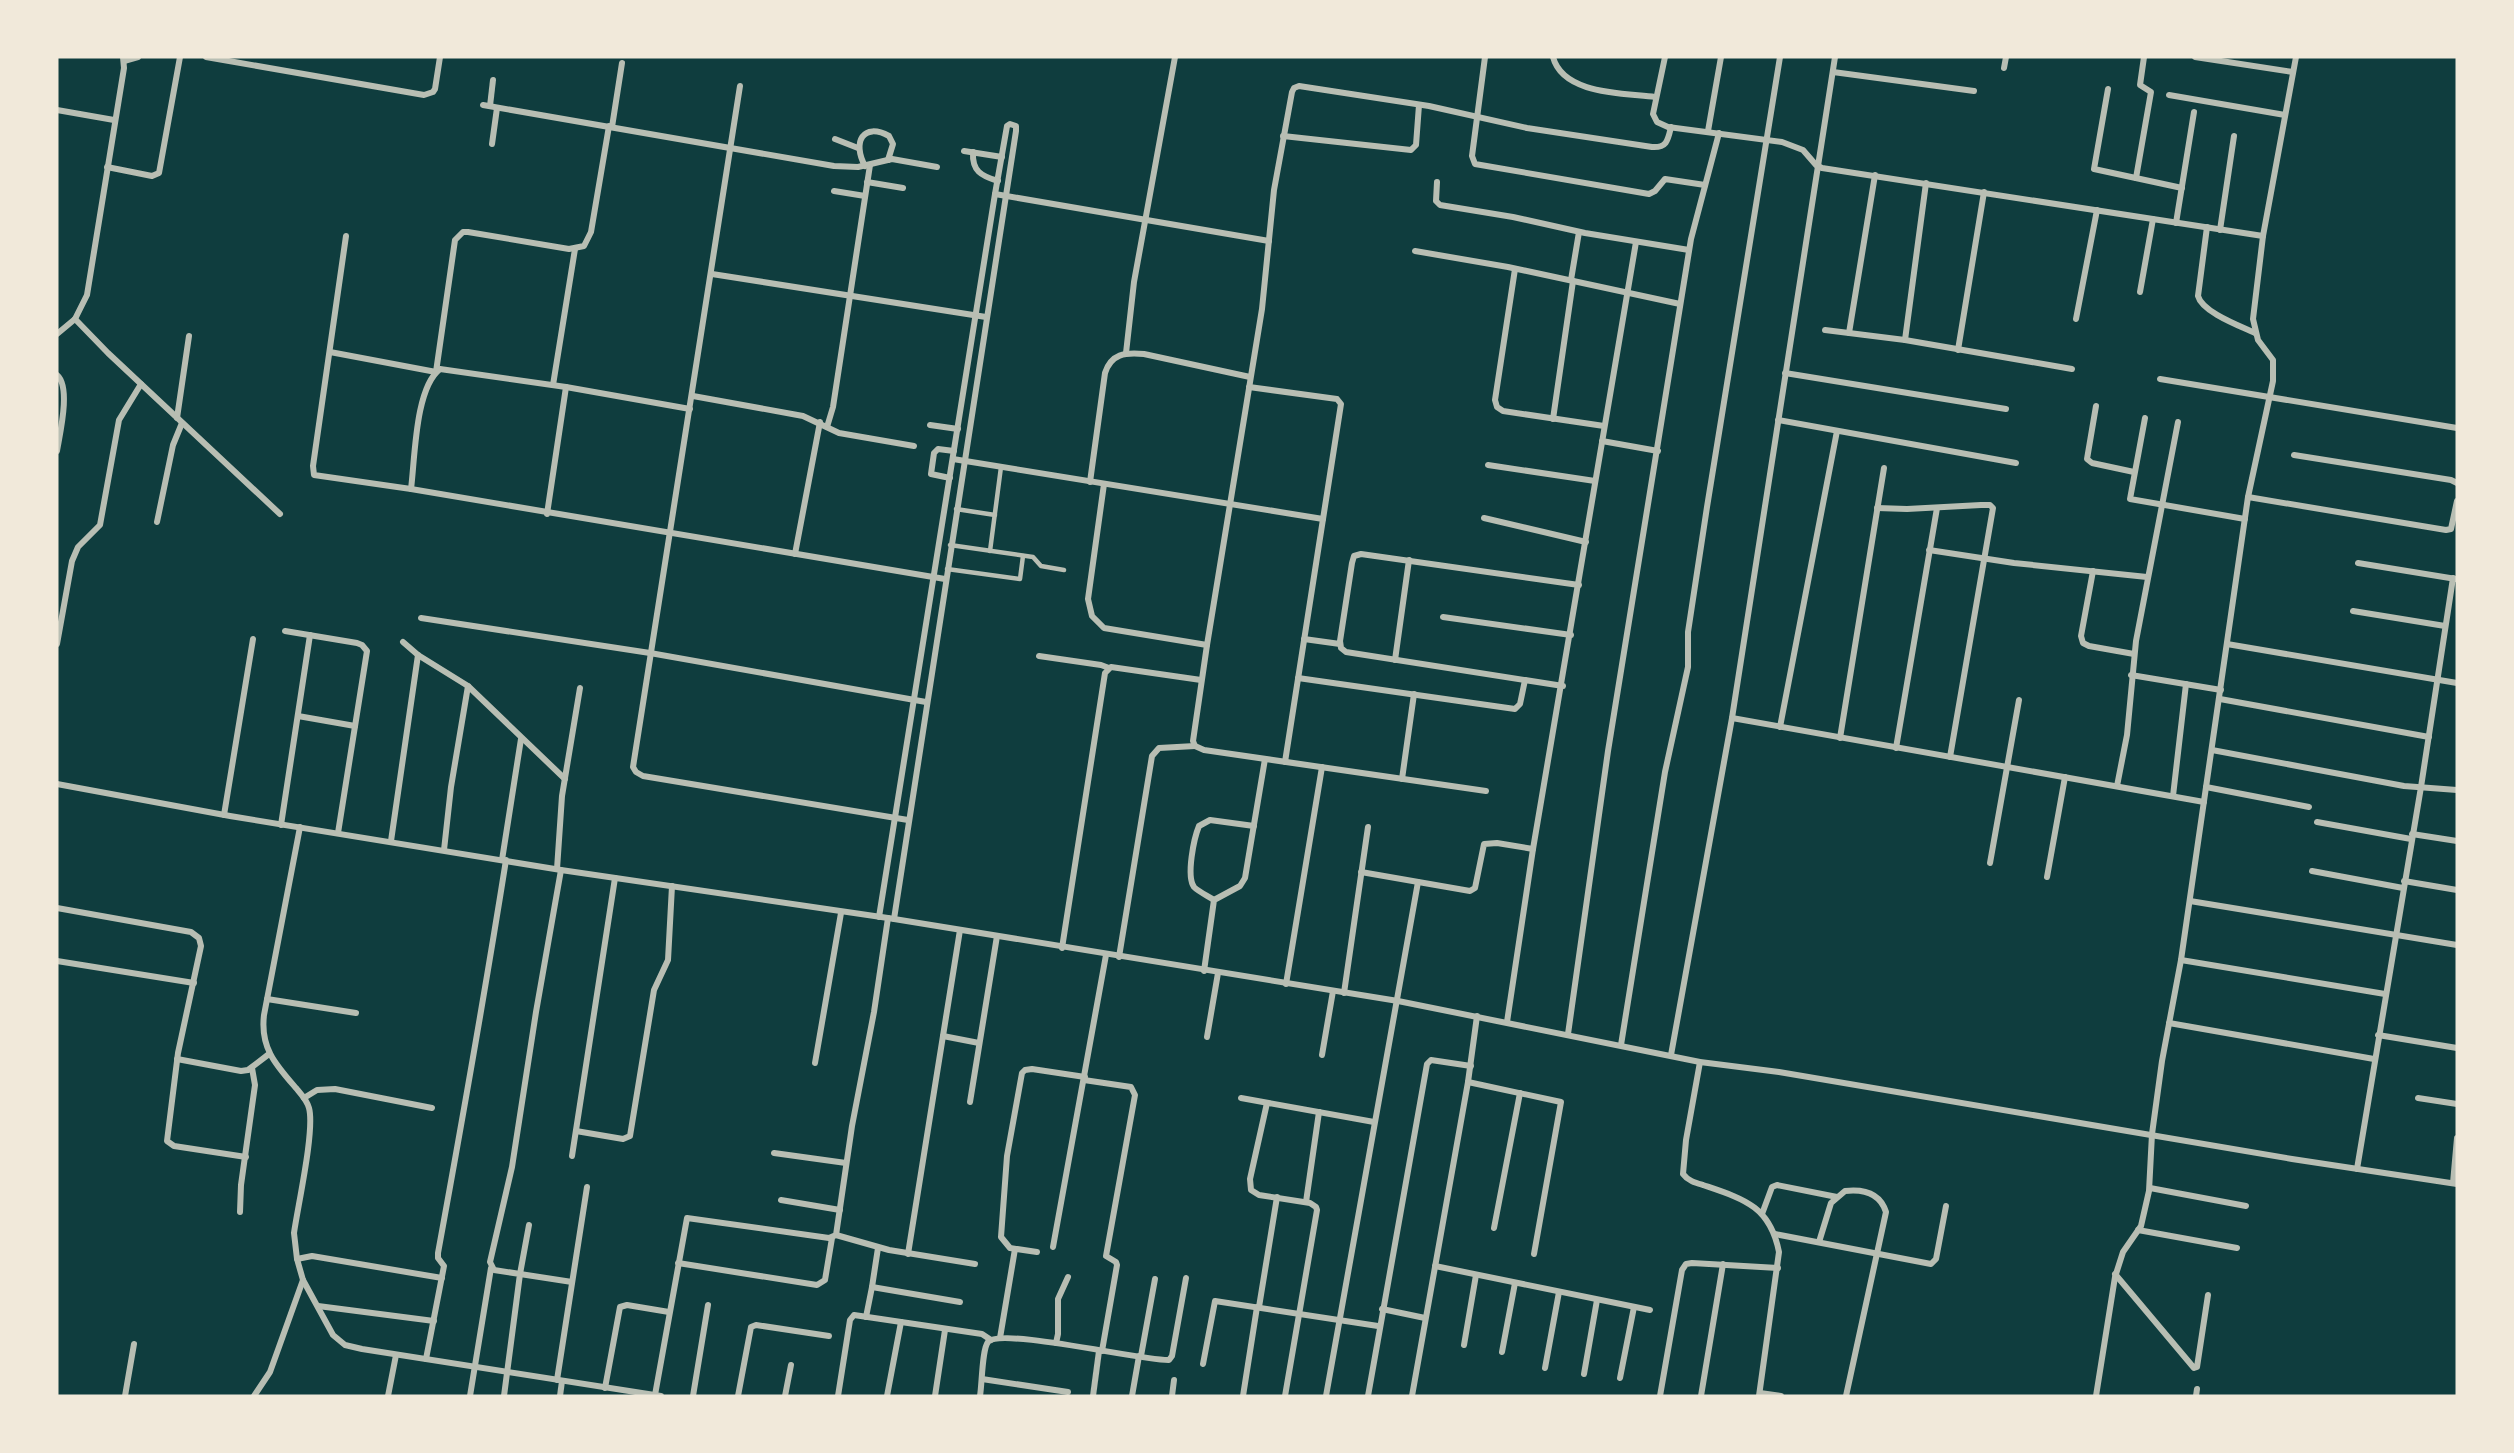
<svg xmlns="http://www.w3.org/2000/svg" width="2514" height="1453" font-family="Montserrat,sans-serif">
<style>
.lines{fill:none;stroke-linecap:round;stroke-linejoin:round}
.pedestrian{stroke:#b8beb3;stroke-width:4.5}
.minor{stroke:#b8beb3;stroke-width:6}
</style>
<rect width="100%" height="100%" fill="#0f3d3e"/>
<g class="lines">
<g class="pedestrian">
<path d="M956,509L995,515"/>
<path d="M950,545L1033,557L1041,566L1064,570"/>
<path d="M990,551L1001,467"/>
<path d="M947,569L1020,579L1023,556"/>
</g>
<g class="minor">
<path d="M206,57L424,95L433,92L435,89L440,57"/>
<path d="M1485,57L1472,156L1475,164L1649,194L1655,191L1665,179L1705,185"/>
<path d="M1553,57C1563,95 1625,93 1655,97"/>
<path d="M1665,57L1653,114L1657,122L1668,127L1782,142L1803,150L1816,165L1822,168L2263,236"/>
<path d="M2195,57L2293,72"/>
<path d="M124,61L138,57"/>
<path d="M2004,68L2006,57"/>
<path d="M1833,72L1974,91"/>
<path d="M740,86L633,767L636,772L643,776L908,820"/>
<path d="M2108,89L2094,169L2182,188"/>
<path d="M2169,95L2285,115"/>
<path d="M483,105L834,166L858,167L892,159L937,167"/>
<path d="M490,106L493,80"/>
<path d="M57,110L114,120"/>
<path d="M612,127L622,63"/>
<path d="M1708,131L1721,57"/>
<path d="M1283,136L1411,150L1416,145L1419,105"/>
<path d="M835,139L858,148"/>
<path d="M492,144L497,108"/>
<path d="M964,151L1002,157"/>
<path d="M973,152C972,171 981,176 998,181"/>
<path d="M865,166C852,142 863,122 889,136L893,144L888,160"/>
<path d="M107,167L152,176L159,173L180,57"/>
<path d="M2136,178L2151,92L2140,85L2144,57"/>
<path d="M867,182L903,188"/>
<path d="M1437,182L1436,201L1440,205L1513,217L1585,233L1689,250"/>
<path d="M1926,183L1905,340L2072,369"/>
<path d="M834,191L865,196"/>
<path d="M995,194L1269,241"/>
<path d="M2176,223L2194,112"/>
<path d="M2207,227L2198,296C2202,312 2240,326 2255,333"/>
<path d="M2220,230L2234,136"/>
<path d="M346,236L313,466L314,475L411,489L945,579"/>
<path d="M1415,251L1508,267L1680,304"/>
<path d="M1515,269L1495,400L1497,407L1503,411L1604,426"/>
<path d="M712,274L986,317"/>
<path d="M1571,280L1579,232"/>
<path d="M2140,292L2153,219"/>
<path d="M75,319L108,353L280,514"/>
<path d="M2076,319L2097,210"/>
<path d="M1825,330L1905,340"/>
<path d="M1849,333L1875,175"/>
<path d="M57,334L75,319L87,295L124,68L123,57"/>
<path d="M1958,350L1984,192"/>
<path d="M330,352L436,372L455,240L463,232H468L569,249L584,246L591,232L609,126"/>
<path d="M1126,353L1134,282L1175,57"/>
<path d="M1785,373L2006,409"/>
<path d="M57,375C71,387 60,433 57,451"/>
<path d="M2160,379L2457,428"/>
<path d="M553,385L575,249"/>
<path d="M1249,387L1337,399L1341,404L1285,762"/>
<path d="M693,396L803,416L839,433L914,446"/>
<path d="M2096,406L2087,459L2092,463L2134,472"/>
<path d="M177,418L189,336"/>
<path d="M2145,418L2130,499L2245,519"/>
<path d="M1553,419L1573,281"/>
<path d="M1778,420L2016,463"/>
<path d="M930,425L958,429"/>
<path d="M827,427L833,407L870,165"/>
<path d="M1602,441L1658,451"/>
<path d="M2294,455L2451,480L2457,483"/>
<path d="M953,459L1323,519"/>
<path d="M1488,465L1595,481"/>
<path d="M950,478L931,474L934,453L938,449L954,451"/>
<path d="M1090,482L1105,373C1111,354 1125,352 1144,354L1250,377"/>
<path d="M1104,484L1088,599L1092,616L1104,628L1207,645"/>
<path d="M411,489C415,459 415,388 440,369L566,387L690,409"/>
<path d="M2248,497L2446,530L2451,529L2457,501"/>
<path d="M1877,508L1907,509L1981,505H1990L1993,508L1950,757"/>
<path d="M547,514L566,387"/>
<path d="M1484,518L1586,542"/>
<path d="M157,522L173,445L182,423"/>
<path d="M1929,550L2014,563L2147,577"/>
<path d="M795,554L820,422"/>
<path d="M2358,563L2456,579"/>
<path d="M2093,571L2081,636L2083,643L2089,646L2134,654"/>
<path d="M2353,611L2445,626"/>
<path d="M1443,617L1571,635"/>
<path d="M421,618L650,653L926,702"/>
<path d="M285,631L357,643L362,645L367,651L338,833"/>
<path d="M1304,639L1340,644"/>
<path d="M403,642L418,655L468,686L565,779"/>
<path d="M57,644L72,561L78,547L100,525L119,420L141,384"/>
<path d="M2227,644L2457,683"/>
<path d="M1039,656L1101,665L1109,668"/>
<path d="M1395,660L1409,560"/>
<path d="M2131,675L2221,690"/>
<path d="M1298,678L1515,709L1520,704L1525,680"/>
<path d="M1563,686L1346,652L1341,648L1340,641L1352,563L1354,556L1361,554L1579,585"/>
<path d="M2220,699L2429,737"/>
<path d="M298,716L355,726"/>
<path d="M1732,718L2204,802"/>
<path d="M1780,727L1837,431"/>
<path d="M1840,738L1884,468"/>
<path d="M1896,748L1937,508"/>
<path d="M2212,750L2404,786L2457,790"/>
<path d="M1402,779L1414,694"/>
<path d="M57,784L230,816L561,870L888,918L1398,1001L1700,1062L1779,1072L2292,1159L2457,1184"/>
<path d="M2117,786L2127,735L2136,641L2178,422"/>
<path d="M2206,787L2309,807"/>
<path d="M1486,791L1204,750L1195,746L1193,741L1207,645L1262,309L1274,190L1292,92L1294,88L1299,86L1429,106L1527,128L1652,147C1667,148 1668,140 1671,127"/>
<path d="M2173,796L2186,684"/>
<path d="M224,815L253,639"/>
<path d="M2317,822L2411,839"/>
<path d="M281,825L310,635"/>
<path d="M300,827L264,1015C260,1048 276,1065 296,1088C301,1094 307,1100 309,1108C315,1130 298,1205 294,1233L297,1259L303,1280L333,1335L345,1345L362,1349L661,1396"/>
<path d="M2412,834L2457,841"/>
<path d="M391,841L418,655"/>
<path d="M444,850L451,787L468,686"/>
<path d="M502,860L521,739"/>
<path d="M1990,863L2019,700"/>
<path d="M557,869L562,796L580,688"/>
<path d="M2312,871L2403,888"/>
<path d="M1361,872L1470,891L1475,888L1484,844L1497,843L1533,849"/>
<path d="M2047,877L2065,777"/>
<path d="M2404,881L2457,890"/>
<path d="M1214,900C1208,896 1199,892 1194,887C1186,876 1194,838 1199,826L1210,820L1254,826"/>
<path d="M2190,901L2457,945"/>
<path d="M57,908L191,932L199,938L201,946L178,1053L167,1141L174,1146L246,1157"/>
<path d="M879,917L995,194L1007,126L1010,124L1016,126V131L894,919"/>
<path d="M1062,948L1105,673L1111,667L1201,680"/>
<path d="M1119,957L1152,756L1159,748L1195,746"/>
<path d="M2181,960L2385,994"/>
<path d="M57,961L194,983"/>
<path d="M1204,971L1214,900L1240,886L1245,878L1265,759"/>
<path d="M1286,984L1322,767"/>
<path d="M1344,993L1368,827"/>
<path d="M267,999L356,1013"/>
<path d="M1507,1022L1533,849L1636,242"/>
<path d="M2169,1023L2374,1059"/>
<path d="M1568,1034L1608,751L1691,239L1719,133"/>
<path d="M2378,1035L2457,1048"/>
<path d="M943,1036L979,1043"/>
<path d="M1207,1037L1218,973"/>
<path d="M1621,1045L1665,772L1688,667V632L1707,507L1780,57"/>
<path d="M1322,1055L1333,991"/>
<path d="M1671,1055L1732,718L1835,57"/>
<path d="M177,1059L241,1071L248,1070L269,1054"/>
<path d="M1700,1062L1686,1140L1683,1174C1688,1181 1696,1183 1703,1185C1744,1199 1770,1206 1779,1252L1759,1396"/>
<path d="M815,1063L841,913"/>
<path d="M1084,1080L1131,1087L1135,1095L1106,1256L1116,1262L1117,1265L1102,1351"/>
<path d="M1468,1082L1561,1102L1534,1254"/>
<path d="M304,1098L317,1090L335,1089L432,1108"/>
<path d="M1241,1098L1374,1122"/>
<path d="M2418,1098L2457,1104"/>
<path d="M970,1102L997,936"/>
<path d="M1267,1103L1250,1179L1251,1190L1259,1195L1310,1203L1316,1207L1317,1210L1285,1396"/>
<path d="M576,1131L623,1139L630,1136L654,990L668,960L672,886"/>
<path d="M774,1153L846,1163"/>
<path d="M572,1156L615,878"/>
<path d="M2357,1169L2421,787L2453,578"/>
<path d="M2453,1183L2457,1138"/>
<path d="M2150,1188L2246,1206"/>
<path d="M781,1200L840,1210"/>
<path d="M1306,1202L1319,1112"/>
<path d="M240,1212L241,1185L255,1085L252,1068"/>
<path d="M1762,1214L1772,1187L1777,1185L1837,1197"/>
<path d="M529,1225L520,1274L572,1282"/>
<path d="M1494,1228L1520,1093"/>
<path d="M2138,1230L2237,1248"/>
<path d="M1775,1234L1931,1264L1936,1259L1946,1206"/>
<path d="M836,1235L889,1250L975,1264"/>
<path d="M1819,1242L1831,1203L1845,1191C1863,1189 1880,1193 1886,1212L1846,1396"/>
<path d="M1053,1247L1106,955"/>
<path d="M878,1248L872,1287L960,1302"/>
<path d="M1037,1252L1010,1248L1001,1237L1007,1156L1022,1073L1025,1070L1032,1069L1085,1077"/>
<path d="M908,1254L960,930"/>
<path d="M297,1259L312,1256L442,1278"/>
<path d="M678,1263L817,1285L825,1280L832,1238"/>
<path d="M1435,1266L1650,1310"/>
<path d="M2115,1274L2194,1368L2197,1367L2208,1295"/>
<path d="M318,1306L434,1321"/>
<path d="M1259,1307L1277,1197"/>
<path d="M1382,1309L1425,1318"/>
<path d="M866,1317L872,1287"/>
<path d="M1000,1338L1015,1249"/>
<path d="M1056,1343L1058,1334V1299L1068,1277"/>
<path d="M1464,1345L1476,1275"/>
<path d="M1502,1352L1515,1283"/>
<path d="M1141,1356L1155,1279"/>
<path d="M426,1359L444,1266L438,1258V1253C462,1122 485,992 506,860"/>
<path d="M1203,1364L1215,1301L1378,1326"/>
<path d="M1545,1368L1559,1292"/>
<path d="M1584,1374L1597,1300"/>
<path d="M1620,1378L1634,1307"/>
<path d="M982,1379L1068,1392"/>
<path d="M557,1380L587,1187"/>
<path d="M605,1388L620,1307L627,1305L669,1312"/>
<path d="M1760,1393L1781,1396"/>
<path d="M655,1395L687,1218L829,1238L836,1235L852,1126L874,1012L888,918"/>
<path d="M125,1396L134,1344"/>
<path d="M254,1396L270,1372L303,1280"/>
<path d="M388,1396L396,1355"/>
<path d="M470,1396L491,1268"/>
<path d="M504,1396L520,1274L494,1270L490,1262L512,1167L536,1012L561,870"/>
<path d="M560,1396L562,1381"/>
<path d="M693,1396L708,1305"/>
<path d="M738,1396L751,1327L756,1325L829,1336"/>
<path d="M785,1396L791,1365"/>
<path d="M838,1396L850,1320L854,1315L982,1334L991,1340"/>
<path d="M887,1396L901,1322"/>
<path d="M935,1396L945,1330"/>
<path d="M980,1396C982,1385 982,1349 988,1342C1000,1327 1143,1361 1169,1360L1172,1356L1186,1278"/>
<path d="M1093,1396L1099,1351"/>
<path d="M1132,1396L1139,1356"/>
<path d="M1172,1396L1174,1380"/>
<path d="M1243,1396L1257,1307"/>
<path d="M1326,1396L1418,882"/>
<path d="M1368,1396L1427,1064L1431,1060L1471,1066"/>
<path d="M1412,1396L1468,1082L1477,1016"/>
<path d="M1660,1396L1682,1270L1686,1264L1692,1263L1778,1268"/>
<path d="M1701,1396L1723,1264"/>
<path d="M2096,1396L2115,1277L2123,1252L2141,1226L2149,1191L2152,1134L2162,1061L2181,960L2248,497L2273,381V360L2258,340L2253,319L2263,236L2296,57"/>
<path d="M2196,1396L2197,1389"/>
</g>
</g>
<rect width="2514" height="1453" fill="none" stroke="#f1e9da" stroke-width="117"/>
</svg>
